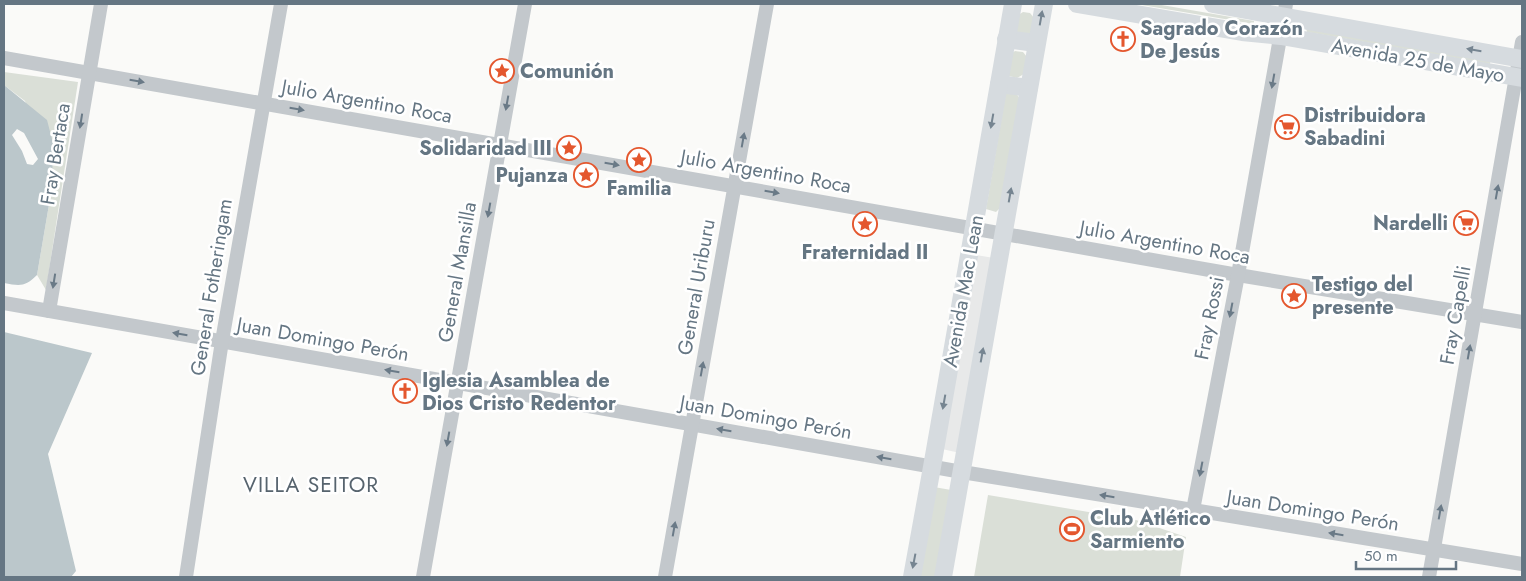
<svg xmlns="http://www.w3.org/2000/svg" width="1526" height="581" font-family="Jost,sans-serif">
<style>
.built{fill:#e8e9e9}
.green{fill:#dadfd7}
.water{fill:#bbc7cb;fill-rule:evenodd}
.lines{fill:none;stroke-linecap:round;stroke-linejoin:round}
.minor{stroke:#c3c8cc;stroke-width:14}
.major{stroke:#d6dbdf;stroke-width:18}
.oneway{fill:#768591}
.oneway2{fill:#6a7a87}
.labels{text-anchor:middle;stroke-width:5;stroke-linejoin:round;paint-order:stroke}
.poi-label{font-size:20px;font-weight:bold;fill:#657683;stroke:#fff;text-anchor:start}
.street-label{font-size:20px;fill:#657683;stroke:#fff}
.neighbourhood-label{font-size:21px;letter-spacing:1px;fill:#57646e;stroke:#fff}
</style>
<rect width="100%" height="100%" fill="#fafaf8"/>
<path class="built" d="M976,255L994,258L960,453L942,449Z"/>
<g class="green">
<path d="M1136,4H1156L1254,21V24Z"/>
<path d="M1023,12L1030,13L1034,18L1033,32L1025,37L1018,35L1013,29L1015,17Z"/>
<path d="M1306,28L1491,59L1490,64L1307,32Z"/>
<path d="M1015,51L1023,52L1027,57L1024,74L1017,78L1009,76L1008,56Z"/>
<path d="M4,72L78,82L46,290L37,275L52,187L25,101L4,85Z"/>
<path d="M1006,92L1016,93L1020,99L1001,207L996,212L986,209Z"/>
<path d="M934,487L951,490L936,577H919Z"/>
<path d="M988,495L1136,520L1186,537L1180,577H965V576L974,577Z"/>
</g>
<g class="water">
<path d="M4,85L47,120L53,143L52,187L37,275C25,287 20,286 4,283ZM17,129L24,133L38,159L33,165L27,164L22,151L12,135Z"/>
<path d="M4,332L92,353L48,454L76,571L71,577H4Z"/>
</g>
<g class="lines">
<g class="minor">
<path d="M4,58L1238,275L1522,322"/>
<path d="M4,303L962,472L1522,564"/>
<path d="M49,311L101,4"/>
<path d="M1193,510L1238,275L1286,4"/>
<path d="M186,577L222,341L281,4"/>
<path d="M423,577L525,4"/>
<path d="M665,577L767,4"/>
<path d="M1429,577L1522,42"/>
</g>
<g class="major">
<path d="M1077,4L1242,32L1281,36L1522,78"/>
<path d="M1213,4L1522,59"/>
<path d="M1006,39L1036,43"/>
<path d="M999,84L1029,88"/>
<path d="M912,577L932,467L1013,4"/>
<path d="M943,577L1044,4"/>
</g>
</g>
<defs><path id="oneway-solid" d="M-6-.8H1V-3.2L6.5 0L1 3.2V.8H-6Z" transform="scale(1.25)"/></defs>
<g class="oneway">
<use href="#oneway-solid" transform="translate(1041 18) rotate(-80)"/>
<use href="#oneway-solid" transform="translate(1474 50) rotate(-170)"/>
<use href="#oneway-solid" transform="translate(992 121) rotate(100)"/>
<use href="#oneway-solid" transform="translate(1010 195) rotate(-80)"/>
<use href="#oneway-solid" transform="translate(982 355) rotate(-80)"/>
<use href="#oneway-solid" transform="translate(944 402) rotate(100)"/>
<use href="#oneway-solid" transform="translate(914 561) rotate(101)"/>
</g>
<g class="oneway2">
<use href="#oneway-solid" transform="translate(137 81) rotate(10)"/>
<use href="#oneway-solid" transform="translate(1273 81) rotate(100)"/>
<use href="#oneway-solid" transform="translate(507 103) rotate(100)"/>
<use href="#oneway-solid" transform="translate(297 109) rotate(10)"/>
<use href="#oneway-solid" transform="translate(81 121) rotate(99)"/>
<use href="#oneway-solid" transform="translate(743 140) rotate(-80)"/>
<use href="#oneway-solid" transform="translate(612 164) rotate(10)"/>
<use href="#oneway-solid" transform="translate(772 192) rotate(10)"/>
<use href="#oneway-solid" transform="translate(1497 192) rotate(-80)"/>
<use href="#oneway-solid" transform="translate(489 210) rotate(100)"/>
<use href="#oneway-solid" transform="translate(54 281) rotate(99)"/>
<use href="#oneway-solid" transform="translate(1231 310) rotate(101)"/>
<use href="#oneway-solid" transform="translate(180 334) rotate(-170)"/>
<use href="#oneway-solid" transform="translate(1469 352) rotate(-80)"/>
<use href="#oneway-solid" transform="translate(702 369) rotate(-80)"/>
<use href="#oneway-solid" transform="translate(392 371) rotate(-170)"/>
<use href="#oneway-solid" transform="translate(724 430) rotate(-170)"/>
<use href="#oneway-solid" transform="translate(448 439) rotate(100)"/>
<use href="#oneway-solid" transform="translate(884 458) rotate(-170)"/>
<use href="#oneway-solid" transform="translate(1201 469) rotate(101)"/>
<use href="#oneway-solid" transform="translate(1107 496) rotate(-171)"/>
<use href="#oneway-solid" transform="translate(1440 512) rotate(-80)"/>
<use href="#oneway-solid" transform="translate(674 529) rotate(-80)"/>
<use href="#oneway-solid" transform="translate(1336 534) rotate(-171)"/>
</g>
<defs>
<symbol id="church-ring" viewBox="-11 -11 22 22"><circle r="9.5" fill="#fff" stroke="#e4572e" stroke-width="1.5"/><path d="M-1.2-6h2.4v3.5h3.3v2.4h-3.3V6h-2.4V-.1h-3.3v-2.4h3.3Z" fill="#e4572e"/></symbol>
<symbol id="sight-ring" viewBox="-11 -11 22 22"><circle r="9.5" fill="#fff" stroke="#e4572e" stroke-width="1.5"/><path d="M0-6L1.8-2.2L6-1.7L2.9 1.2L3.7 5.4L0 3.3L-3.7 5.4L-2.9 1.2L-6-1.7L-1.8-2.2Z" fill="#e4572e"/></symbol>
<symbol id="supermarket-ring" viewBox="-11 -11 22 22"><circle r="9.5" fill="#fff" stroke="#e4572e" stroke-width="1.5"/><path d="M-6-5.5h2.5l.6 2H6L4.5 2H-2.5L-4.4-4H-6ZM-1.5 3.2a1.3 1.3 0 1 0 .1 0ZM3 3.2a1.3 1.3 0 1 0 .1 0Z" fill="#e4572e"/></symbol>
<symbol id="stadium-ring" viewBox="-11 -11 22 22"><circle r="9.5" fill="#fff" stroke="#e4572e" stroke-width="1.5"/><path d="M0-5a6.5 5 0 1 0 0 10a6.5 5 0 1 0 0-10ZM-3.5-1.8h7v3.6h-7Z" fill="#e4572e"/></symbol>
</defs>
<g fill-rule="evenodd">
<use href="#church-ring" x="1109" y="25" width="28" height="28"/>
<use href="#sight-ring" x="488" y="57" width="28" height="28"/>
<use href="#supermarket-ring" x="1273" y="113" width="28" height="28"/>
<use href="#sight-ring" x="555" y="134" width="28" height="28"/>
<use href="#sight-ring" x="625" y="146" width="28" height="28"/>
<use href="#sight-ring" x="572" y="161" width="28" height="28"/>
<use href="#supermarket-ring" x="1452" y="209" width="28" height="28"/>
<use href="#sight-ring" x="851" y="210" width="28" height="28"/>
<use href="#sight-ring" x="1280" y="282" width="28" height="28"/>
<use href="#church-ring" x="391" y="377" width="28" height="28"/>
<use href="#stadium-ring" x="1058" y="515" width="28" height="28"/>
</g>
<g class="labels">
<g class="poi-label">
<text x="1140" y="35">Sagrado Corazón<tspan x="1140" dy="23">De Jesús</tspan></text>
<text x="520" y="78">Comunión</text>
<text x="1304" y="122">Distribuidora<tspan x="1304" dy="23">Sabadini</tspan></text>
<text x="552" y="155" text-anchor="end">Solidaridad III</text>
<text x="568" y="182" text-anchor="end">Pujanza</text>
<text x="639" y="195" text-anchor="middle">Familia</text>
<text x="1448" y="230" text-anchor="end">Nardelli</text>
<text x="865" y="259" text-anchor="middle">Fraternidad II</text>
<text x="1312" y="291">Testigo del<tspan x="1312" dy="23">presente</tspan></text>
<text x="422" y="387">Iglesia Asamblea de<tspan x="422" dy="23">Dios Cristo Redentor</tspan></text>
<text x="1090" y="525">Club Atlético<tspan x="1090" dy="23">Sarmiento</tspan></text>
</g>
<g class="street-label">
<text transform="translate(1418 60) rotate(10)" y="7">Avenida 25 de Mayo</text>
<text transform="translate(367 101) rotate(10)" y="7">Julio Argentino Roca</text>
<text transform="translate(55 154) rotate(-81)" y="7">Fray Bertaca</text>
<text transform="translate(766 171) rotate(10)" y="7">Julio Argentino Roca</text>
<text transform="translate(1165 242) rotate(10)" y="7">Julio Argentino Roca</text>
<text transform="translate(457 272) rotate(-80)" y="7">General Mansilla</text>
<text transform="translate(211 287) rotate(-81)" y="7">General Fotheringam</text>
<text transform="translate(696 287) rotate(-80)" y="7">General Uriburu</text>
<text transform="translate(963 291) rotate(-80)" y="7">Avenida Mac Lean</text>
<text transform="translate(1455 315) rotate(-80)" y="7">Fray Capelli</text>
<text transform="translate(1209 318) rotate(-79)" y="7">Fray Rossi</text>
<text transform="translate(323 339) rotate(10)" y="7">Juan Domingo Perón</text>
<text transform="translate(766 417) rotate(10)" y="7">Juan Domingo Perón</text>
<text transform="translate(1313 510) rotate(9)" y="7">Juan Domingo Perón</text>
</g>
<g class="neighbourhood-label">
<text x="311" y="492">VILLA SEITOR</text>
</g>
</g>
<rect width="1526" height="581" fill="none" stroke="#657683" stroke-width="10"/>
<path d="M1356 561v8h100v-8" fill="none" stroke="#657683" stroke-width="2.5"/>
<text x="1364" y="561" font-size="15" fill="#657683" stroke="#ffffff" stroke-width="4" paint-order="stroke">50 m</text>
</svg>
